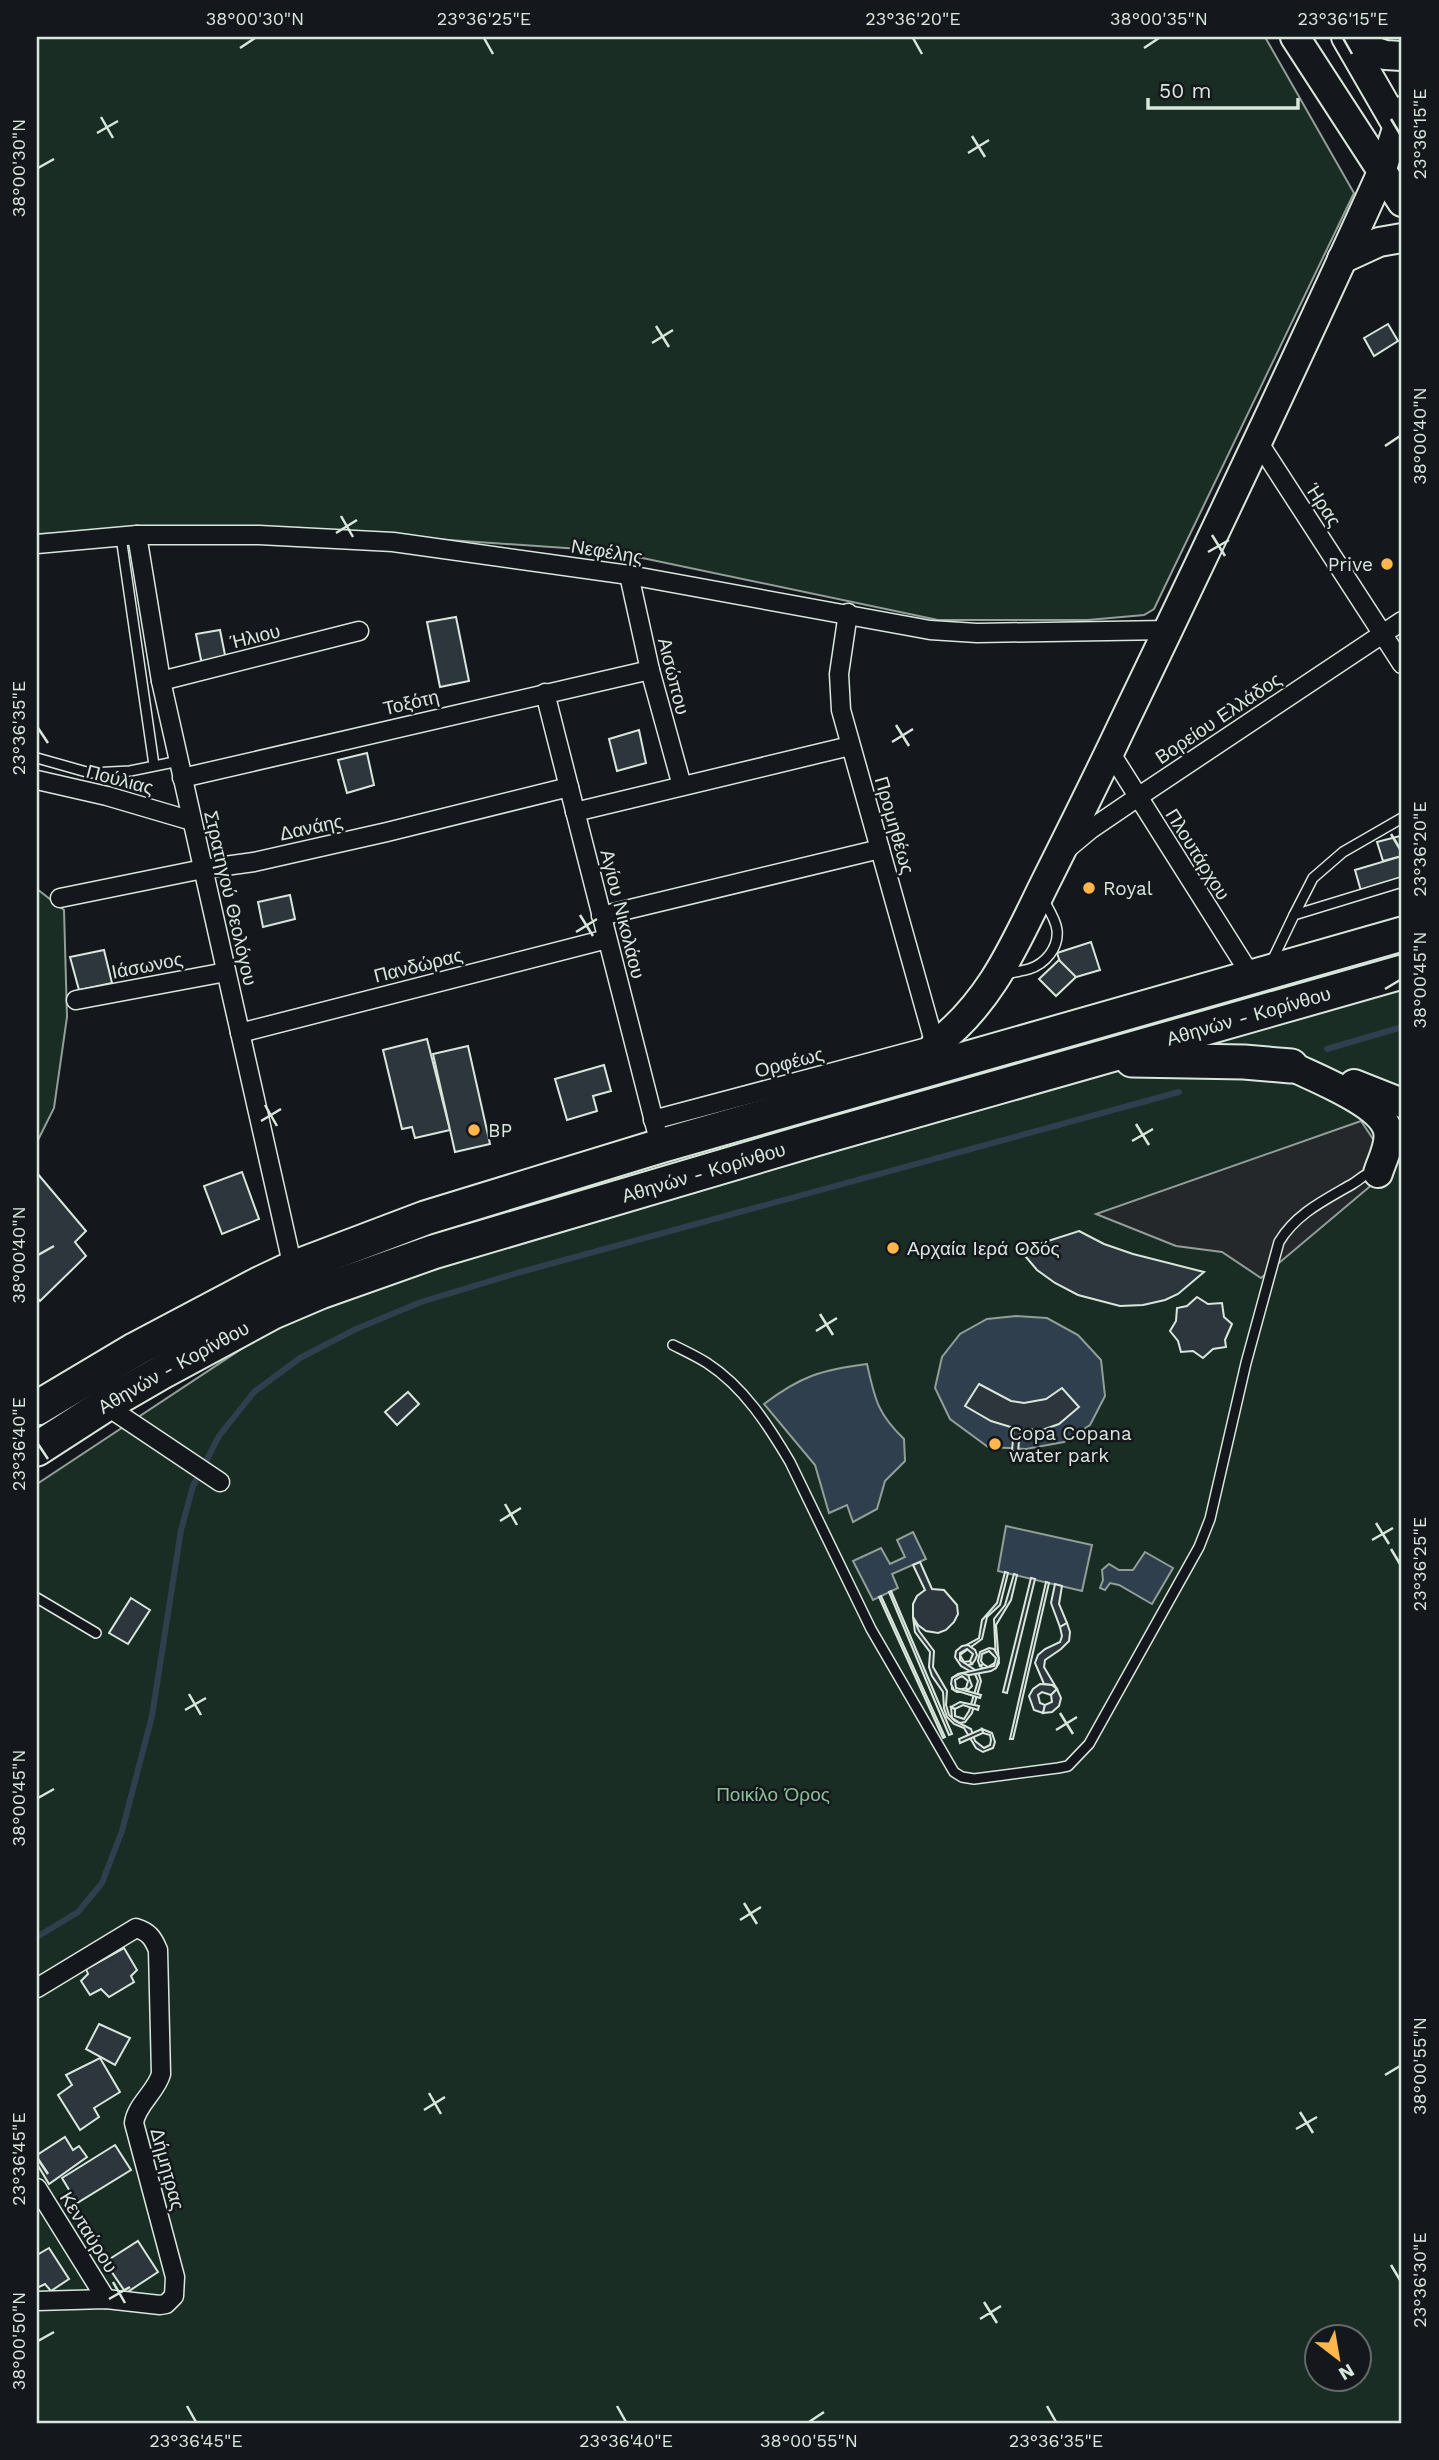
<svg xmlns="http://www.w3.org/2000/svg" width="1439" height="2460" font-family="'Work Sans',sans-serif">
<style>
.green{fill:#1a2d24;stroke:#939e99;stroke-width:2;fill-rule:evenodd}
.parking{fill:#24282b;stroke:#939e99;stroke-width:2}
.water{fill:#2f3f4d;stroke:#939e99;stroke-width:2}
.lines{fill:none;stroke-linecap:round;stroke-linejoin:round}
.stream{stroke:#2f3f4d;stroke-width:6}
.building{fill:#2c363c;stroke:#d8e6dc;stroke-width:2}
.lane-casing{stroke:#d8e6dc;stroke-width:12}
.street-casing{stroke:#d8e6dc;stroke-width:21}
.secondary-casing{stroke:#d8e6dc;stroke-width:30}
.primary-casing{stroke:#d8e6dc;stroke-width:32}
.highway-casing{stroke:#d8e6dc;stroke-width:37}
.lane{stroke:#14181c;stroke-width:9}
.street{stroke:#14181c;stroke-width:18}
.secondary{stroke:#14181c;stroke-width:26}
.primary{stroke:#14181c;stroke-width:28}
.highway{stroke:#14181c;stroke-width:33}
.ticks{fill:none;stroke:#d8e6dc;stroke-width:2.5}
.poi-dot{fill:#ffb74d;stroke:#14181c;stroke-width:2.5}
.labels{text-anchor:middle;stroke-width:5;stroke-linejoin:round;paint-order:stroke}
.street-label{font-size:19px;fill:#d8e6dc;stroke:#14181c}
.poi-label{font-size:19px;fill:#d8e6dc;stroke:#14181c;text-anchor:start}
.park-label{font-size:19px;fill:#8ac095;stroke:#14181c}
.neatline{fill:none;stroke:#d8e6dc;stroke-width:2.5}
.ticks-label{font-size:18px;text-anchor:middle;fill:#d8e6dc}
</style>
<rect width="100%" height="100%" fill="#14181c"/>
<g class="green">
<path d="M37,37H1265L1354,193L1154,609L1144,615L1088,620H938L609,551L261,527L37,534Z"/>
<path d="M37,889L64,910L67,1017L54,1108L37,1142Z"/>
<path d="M1402,978V2423H37V1484L282,1322L813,1088ZM1316,2338H1358V2380H1316Z"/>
</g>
<path class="parking" d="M1361,1121L1381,1151L1374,1183L1261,1278L1222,1252L1176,1246L1096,1214Z"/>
<g class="water">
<path d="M1016,1316L1047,1318L1078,1335L1101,1360L1105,1396L1090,1425L1064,1442L1026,1449L988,1447L950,1419L935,1388L942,1357L960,1334L987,1319Z"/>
<path d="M867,1364C875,1399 877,1413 904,1439L905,1461L885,1481L877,1509L853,1522L847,1505L829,1513L815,1465L764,1404C801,1376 821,1370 867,1364Z"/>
<path d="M1006,1526L1092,1545L1082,1591L998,1571Z"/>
<path d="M913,1532L926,1559L892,1574L898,1588L873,1600L853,1561L881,1548L890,1564L905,1557L897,1540Z"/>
<path d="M1145,1552L1173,1568L1152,1604L1119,1585L1110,1583L1105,1590L1100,1588L1103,1580L1102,1570L1109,1564L1119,1570H1133Z"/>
</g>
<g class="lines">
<g class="stream">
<path d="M1327,1049L1402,1027"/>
<path d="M37,1937L78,1912L102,1883L122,1831L152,1716L181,1530L193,1486L219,1436L254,1392L300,1358L356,1329L421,1302L517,1273L1179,1092"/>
</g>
</g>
<g class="building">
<path d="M1388,324L1398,341L1374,356L1364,338Z"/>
<path d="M456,617L469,681L440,687L427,622Z"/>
<path d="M220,630L226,660L202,665L196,634Z"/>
<path d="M639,730L646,763L617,771L609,739Z"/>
<path d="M367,753L374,785L347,793L338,760Z"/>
<path d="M1400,836L1402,856L1383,861L1377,842Z"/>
<path d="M1402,856V879L1361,891L1355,870Z"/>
<path d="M290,895L295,919L263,927L258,902Z"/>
<path d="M1091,942L1100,970L1066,980L1057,953Z"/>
<path d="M104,950L112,983L79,990L70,957Z"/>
<path d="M1059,960L1076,977L1056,996L1039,979Z"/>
<path d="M427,1039L450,1130L415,1138L412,1127L402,1129L383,1050Z"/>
<path d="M468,1046L490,1144L455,1152L433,1054Z"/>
<path d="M604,1065L611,1091L593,1096L597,1111L567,1120L555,1079Z"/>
<path d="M242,1172L259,1219L222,1234L204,1186Z"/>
<path d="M37,1173L86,1231L75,1242L86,1256L40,1301L37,1297Z"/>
<path d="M1079,1231L1104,1244L1133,1254L1204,1272L1178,1294L1165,1300L1143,1305L1120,1306L1078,1295L1055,1283L1037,1270L1020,1250Z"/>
<path d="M1197,1297L1208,1304L1222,1303L1224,1317L1232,1324L1225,1340L1226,1347L1213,1349L1203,1358L1193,1351L1181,1352L1178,1341L1170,1331L1176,1321L1177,1308L1187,1306Z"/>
<path d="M979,1384L1011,1401L1024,1403L1046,1399L1062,1388L1079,1407L1059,1424L1045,1429L1020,1430L1018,1452L1012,1451L1014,1428L991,1421L965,1406Z"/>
<path d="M408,1392L419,1404L397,1425L385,1412Z"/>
<path d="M920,1562L932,1589L944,1590L957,1605L958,1614L954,1622L946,1630L938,1633L926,1631L918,1625L913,1617V1604L917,1596L925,1590L913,1565Z"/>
<path d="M1005,1572L1008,1573L1000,1605L987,1617L982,1639L960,1655L964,1662L970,1661L972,1664L963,1666L957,1660L956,1654L961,1648L979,1638L982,1620L997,1603Z"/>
<path d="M1014,1574L1017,1575L1011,1600L996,1625L999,1663L996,1668L988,1671L980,1666L983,1664L988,1667L996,1662L994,1619L1005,1605Z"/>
<path d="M1031,1578L1035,1579L1007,1693L1003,1692Z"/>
<path d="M1046,1582L1049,1583L1013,1739H1010Z"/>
<path d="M1055,1584L1062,1586L1059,1604L1067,1623L1060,1627L1051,1603Z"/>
<path d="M891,1591L952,1734L949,1735L889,1592Z"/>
<path d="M881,1596L945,1737L943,1738L879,1597Z"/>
<path d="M131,1598L150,1610L128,1644L109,1633Z"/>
<path d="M913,1617L919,1631L934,1651L933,1667L947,1691L946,1705L949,1715L955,1721L971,1729L975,1741L984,1748L990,1745L991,1740L990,1735L983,1733L982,1729L992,1733L995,1742L993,1748L983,1752L976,1748L964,1728L954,1724L947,1717L944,1708L943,1692L932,1676L929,1667L930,1652L915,1632Z"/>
<path d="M1067,1623L1070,1632L1069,1641L1061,1649L1045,1660L1044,1667L1057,1689L1052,1685L1044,1684L1035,1663L1038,1655L1045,1649L1060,1642L1062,1636L1060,1627Z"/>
<path d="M968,1645L975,1650L977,1655L975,1660L972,1664L970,1661L973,1654L967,1649L960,1653V1660L978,1672L981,1681L972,1713L965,1722L960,1723L952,1718L951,1707L955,1709V1716L964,1719L969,1711L978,1681L975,1674L961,1666L955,1657L956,1651L962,1646Z"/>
<path d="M989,1648L994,1649L999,1658L996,1668L991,1671L959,1677L955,1680V1687L958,1690L966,1688L968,1690L966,1692H957L952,1689V1678L958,1674L994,1666L996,1658L989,1651L982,1654L981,1661L983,1664L980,1666L978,1661L980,1652Z"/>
<path d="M962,1673L968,1675L972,1686L968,1690L966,1688L968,1681L962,1676L955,1680L956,1688L981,1695L980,1698L954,1690L951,1684L952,1678Z"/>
<path d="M1040,1684L1052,1685L1057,1689L1051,1695L1042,1692L1038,1695L1040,1703L1045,1705L1043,1713L1034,1710L1029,1696L1033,1689Z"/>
<path d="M1057,1689L1061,1698L1059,1706L1052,1712L1043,1713L1045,1705L1052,1702L1051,1695Z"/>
<path d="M960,1702L979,1706L978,1710L963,1705L955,1709L951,1707Z"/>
<path d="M982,1729L983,1733L960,1743L959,1739Z"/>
<path d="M124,1948L137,1970L131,1976L134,1982L109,1997L101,1989L90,1995L81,1981L88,1974L86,1969Z"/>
<path d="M99,2024L130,2038L115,2065L86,2049Z"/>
<path d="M100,2058L120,2092L94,2108L99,2117L80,2130L58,2095L72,2085L66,2075Z"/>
<path d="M65,2137L73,2150L79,2146L87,2157L49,2184L37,2164V2155Z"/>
<path d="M115,2145L131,2170L77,2203L62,2178Z"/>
<path d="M138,2241L158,2272L126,2293L105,2262Z"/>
<path d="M49,2248L69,2279L51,2291L45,2284L37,2288V2255Z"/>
</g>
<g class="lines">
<defs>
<g id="lane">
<path d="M121,537L154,765"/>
<path d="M37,758L90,773L130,771L179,761"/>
<path d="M1294,915L1313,878L1343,852L1402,818"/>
<path d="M1271,963L1294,915L1402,882"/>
<path d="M1007,974C1014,972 1022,971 1029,969C1045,964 1059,948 1057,930C1056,920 1048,908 1043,899"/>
<path d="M673,1345C685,1351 696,1356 707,1363C744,1387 768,1425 790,1462L871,1629L954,1772L962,1777L974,1779L1058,1768L1068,1766L1089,1744L1199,1547L1210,1519L1246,1363L1279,1242C1296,1213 1327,1199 1354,1183C1362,1178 1365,1173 1374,1173"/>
<path d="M37,1598L96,1633"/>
</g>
<g id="street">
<path d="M1257,440L1402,664"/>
<path d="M137,535L161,681L293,1268"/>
<path d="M37,544L137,535H259L393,542L629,575L930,630L977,633L1168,630"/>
<path d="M629,575L650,670L682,786"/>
<path d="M161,681L359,631"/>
<path d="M545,693L656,1129"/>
<path d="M1110,752L1252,977"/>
<path d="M182,778L650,670"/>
<path d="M37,780L107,796L192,821"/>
<path d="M575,812L850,746"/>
<path d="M1067,849L1091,829L1138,797L1402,621"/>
<path d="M60,898L203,869L254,862L387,832L569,787"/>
<path d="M601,916L880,849"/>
<path d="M76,1000L226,972"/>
<path d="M240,1033L607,939"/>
<path d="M653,1120L935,1045L841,710L839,674L848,613"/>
<path d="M105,1405L220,1482"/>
<path d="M37,1988L136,1928C149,1932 153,1938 158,1950L161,2074C156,2092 136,2105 134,2123L175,2277L174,2296L166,2304L160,2305L106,2299L37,2301"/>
<path d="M37,2188L106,2299"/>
</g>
<path id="secondary" d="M1382,172L1402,110"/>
<g id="primary">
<path d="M1295,37L1402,202"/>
<path d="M1346,37L1402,134"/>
<path d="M1350,43L1385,55L1402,56"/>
<path d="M1342,259L1379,242L1402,238"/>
<path d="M935,1045C991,1002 1014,946 1044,885C1070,833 1096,781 1121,728C1210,543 1298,358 1382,172"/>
<path d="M1291,1066C1315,1078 1382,1103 1388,1131C1391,1144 1382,1160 1378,1173"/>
<path d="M1354,1084L1402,1103"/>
</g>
<g id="highway">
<path d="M1132,1060L1244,1062L1291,1066"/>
<path d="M37,1408L136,1349L259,1284L293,1268L425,1218L660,1146L1402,934"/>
<path id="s1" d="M37,1449L105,1405L162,1372L273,1312L320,1292L433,1252L812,1140L1402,972"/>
</g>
</defs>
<use href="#lane" class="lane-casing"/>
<use href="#street" class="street-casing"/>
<use href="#secondary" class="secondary-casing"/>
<use href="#primary" class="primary-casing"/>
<use href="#highway" class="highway-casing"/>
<use href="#lane" class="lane"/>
<use href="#street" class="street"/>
<use href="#secondary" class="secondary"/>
<use href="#primary" class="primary"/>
<use href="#highway" class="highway"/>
</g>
<path class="ticks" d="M484,38L493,54M913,38L922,54M1343,38L1352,54M240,48L255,38M1144,48L1159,38M101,117L113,138M1391,119L1400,134M97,133L118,121M972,136L985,157M968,153L989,140M38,168L54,159M656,326L669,347M652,343L673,330M1385,446L1400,436M341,516L353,537M336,533L357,520M1212,535L1225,556M1208,552L1229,540M896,725L909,746M38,728L48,743M892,742L913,729M1391,834L1400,849M580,915L593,936M576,932L597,919M1385,989L1400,980M265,1105L277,1126M261,1121L281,1109M1136,1124L1149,1145M1132,1141L1153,1129M38,1255L54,1246M820,1314L833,1335M816,1331L837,1318M38,1444L48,1459M505,1504L517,1525M500,1521L521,1508M1376,1523L1389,1544M1372,1540L1393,1528M1391,1549L1400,1564M189,1694L201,1715M185,1710L206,1698M1060,1713L1073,1734M1056,1730L1077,1717M38,1798L54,1789M744,1903L757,1924M740,1920L761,1907M1385,2075L1400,2066M429,2093L441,2114M424,2110L445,2097M1300,2112L1313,2133M1296,2129L1317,2117M38,2159L48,2174M1391,2265L1400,2280M113,2282L125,2303M109,2299L130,2287M984,2302L997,2323M980,2319L1001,2306M38,2341L54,2332M187,2406L196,2422M617,2406L626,2422M1047,2406L1056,2422M809,2422L824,2412"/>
<g class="poi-dot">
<circle cx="1387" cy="564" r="7"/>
<circle cx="1089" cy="888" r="7"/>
<circle cx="474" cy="1130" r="7"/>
<circle cx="893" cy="1248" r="7"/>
<circle cx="995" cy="1444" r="7"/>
</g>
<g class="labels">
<g class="street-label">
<text transform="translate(1324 505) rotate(57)" y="7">Ήρας</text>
<text transform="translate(607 551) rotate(9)" y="7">Νεφέλης</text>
<text transform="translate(255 636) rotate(-14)" y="7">Ήλιου</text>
<text transform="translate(674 676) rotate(76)" y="7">Αισώπου</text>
<text transform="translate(411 702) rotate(-13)" y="7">Τοξότη</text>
<text transform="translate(1218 718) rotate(-34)" y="7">Βορείου Ελλάδος</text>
<text transform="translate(120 779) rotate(15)" y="7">Πούλιας</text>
<text transform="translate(895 825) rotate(74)" y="7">Προμηθέως</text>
<text transform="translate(311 827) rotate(-12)" y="7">Δανάης</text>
<text transform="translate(1198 854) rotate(58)" y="7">Πλουτάρχου</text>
<text transform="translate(231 898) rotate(77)" y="7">Στρατηγού Θεολόγου</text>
<text transform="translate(623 914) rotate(76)" y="7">Αγίου Νικολάου</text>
<text transform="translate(147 965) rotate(-11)" y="7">Ιάσωνος</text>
<text transform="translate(418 965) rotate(-14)" y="7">Πανδώρας</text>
<text dy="7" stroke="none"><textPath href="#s1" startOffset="1293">Αθηνών - Κορίνθου</textPath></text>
<text transform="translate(789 1062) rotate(-15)" y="7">Ορφέως</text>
<text dy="7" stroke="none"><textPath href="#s1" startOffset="726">Αθηνών - Κορίνθου</textPath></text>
<text dy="7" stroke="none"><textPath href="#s1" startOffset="159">Αθηνών - Κορίνθου</textPath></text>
<text transform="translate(168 2169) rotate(75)" y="7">Δήμητρας</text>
<text transform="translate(89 2232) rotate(58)" y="7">Κενταύρου</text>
</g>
<g class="poi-label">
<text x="1373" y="571" text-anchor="end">Prive</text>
<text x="1103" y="895">Royal</text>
<text x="488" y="1137">BP</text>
<text x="907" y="1255">Αρχαία Ιερά Οδός</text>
<text x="1009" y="1440">Copa Copana<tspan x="1009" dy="22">water park</tspan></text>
</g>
<g class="park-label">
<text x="773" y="1801">Ποικίλο Όρος</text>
</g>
</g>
<rect width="1439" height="2460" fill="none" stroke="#14181c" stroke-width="77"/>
<g transform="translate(1338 2358) rotate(149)"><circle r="33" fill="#14181c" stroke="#626a69" stroke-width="2"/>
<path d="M0-5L12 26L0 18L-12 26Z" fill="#ffb74d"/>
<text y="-10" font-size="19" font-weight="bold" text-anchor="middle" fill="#d8e6dc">N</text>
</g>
<path d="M1148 98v10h150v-10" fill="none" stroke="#d8e6dc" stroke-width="3.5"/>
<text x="1159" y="98" font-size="21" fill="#d8e6dc" stroke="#14181c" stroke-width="5" paint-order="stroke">50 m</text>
<rect x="38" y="38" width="1362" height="2384" class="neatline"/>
<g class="ticks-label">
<text x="255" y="25">38°00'30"N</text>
<text x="484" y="25">23°36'25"E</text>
<text x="913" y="25">23°36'20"E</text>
<text x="1159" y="25">38°00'35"N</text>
<text x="1343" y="25">23°36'15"E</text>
<text transform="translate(1420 134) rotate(-90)" y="6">23°36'15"E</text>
<text transform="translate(19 168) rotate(-90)" y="6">38°00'30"N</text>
<text transform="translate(1420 436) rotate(-90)" y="6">38°00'40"N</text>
<text transform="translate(19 728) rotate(-90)" y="6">23°36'35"E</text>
<text transform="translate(1420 849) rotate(-90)" y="6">23°36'20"E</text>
<text transform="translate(1420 980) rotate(-90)" y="6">38°00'45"N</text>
<text transform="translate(19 1255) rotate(-90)" y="6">38°00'40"N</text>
<text transform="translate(19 1444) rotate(-90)" y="6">23°36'40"E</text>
<text transform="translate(1420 1564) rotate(-90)" y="6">23°36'25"E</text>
<text transform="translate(19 1798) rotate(-90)" y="6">38°00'45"N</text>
<text transform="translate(1420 2066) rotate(-90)" y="6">38°00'55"N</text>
<text transform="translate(19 2159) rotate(-90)" y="6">23°36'45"E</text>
<text transform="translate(1420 2280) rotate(-90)" y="6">23°36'30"E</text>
<text transform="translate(19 2341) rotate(-90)" y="6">38°00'50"N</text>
<text x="196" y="2447">23°36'45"E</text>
<text x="626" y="2447">23°36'40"E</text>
<text x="809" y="2447">38°00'55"N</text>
<text x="1056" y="2447">23°36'35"E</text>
</g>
</svg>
